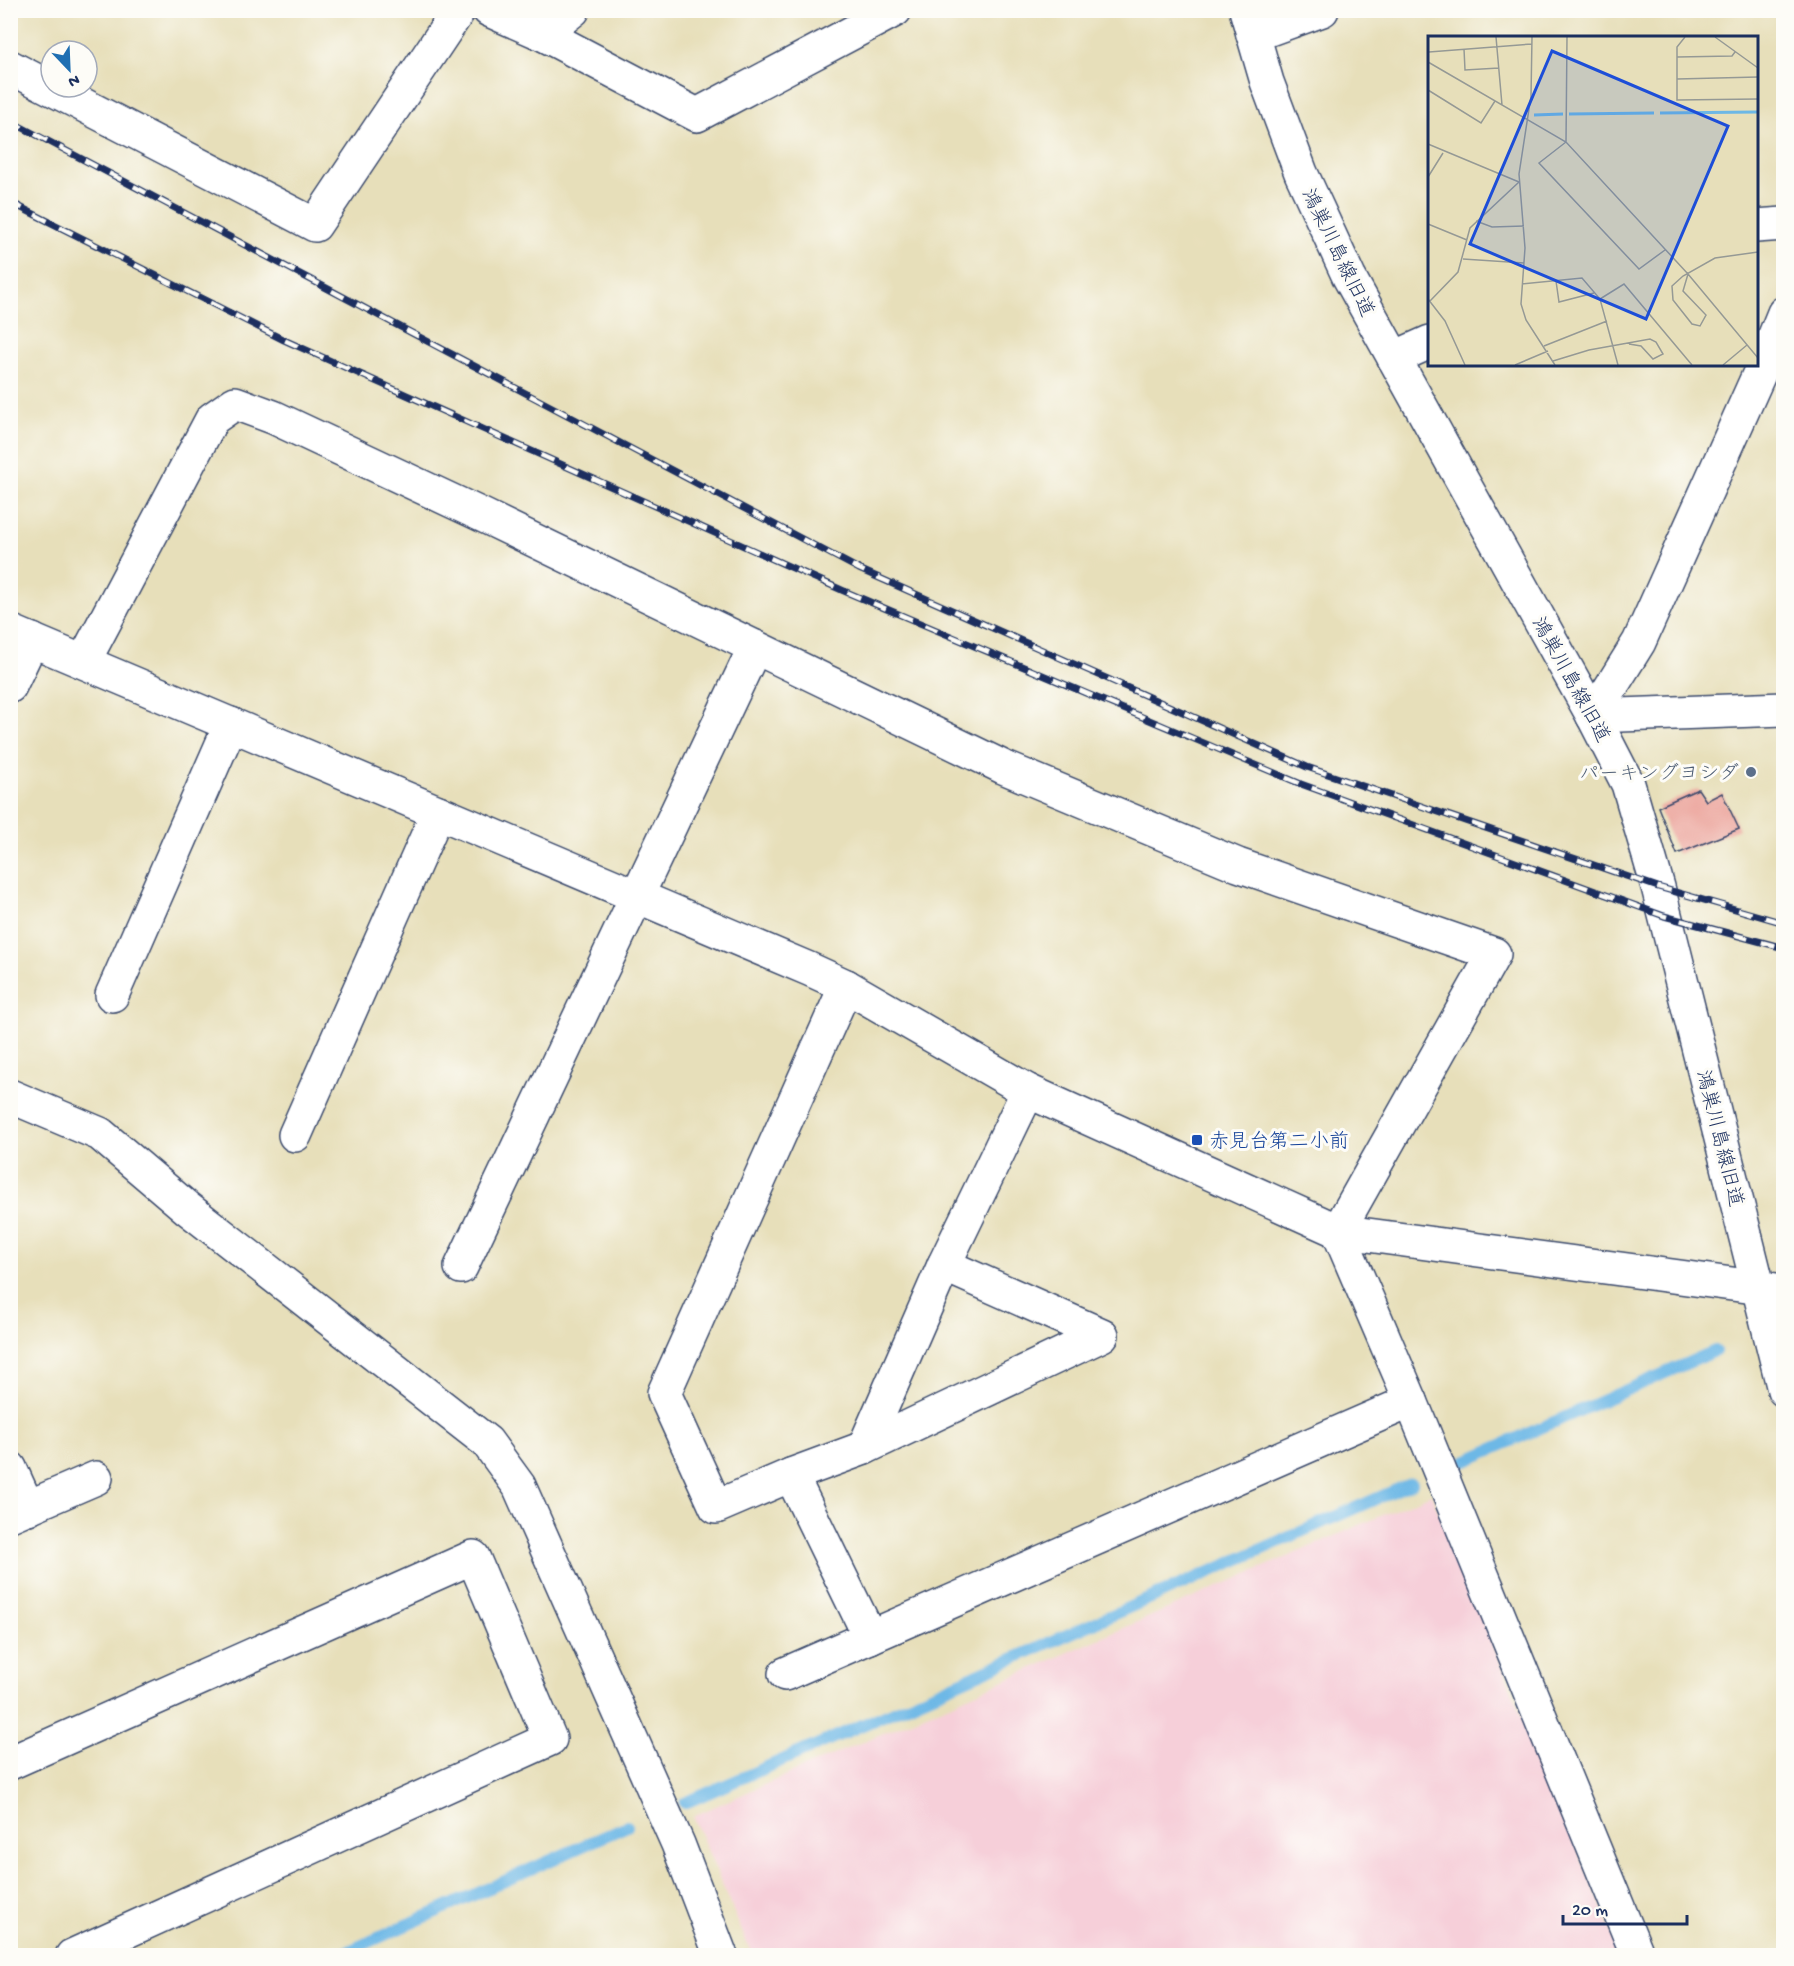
<svg xmlns="http://www.w3.org/2000/svg" width="1794" height="1966" font-family="'Gochi Hand','Klee One',sans-serif">
<style>
.built{fill:#f6cfd9}
.lines{fill:none;stroke-linecap:round;stroke-linejoin:round}
.stream{stroke:#6db8e6;stroke-width:12}
.building{fill:#eba199}
.minor-casing{stroke:#3a496c;stroke-width:36}
.minor{stroke:#fff;stroke-width:33}
.rail-casing{stroke:#1b2f5e;stroke-width:7}
.rail{stroke:#fdfcf7;stroke-width:4.5;stroke-dasharray:14;stroke-linecap:butt}
.service-dot{fill:#5c6f8a;stroke:#fdfcf7;stroke-width:2}
.transit-dot{fill:#1a4fb4;stroke:#fdfcf7;stroke-width:2}
.labels{text-anchor:middle;stroke-width:6;stroke-linejoin:round;paint-order:stroke}
.street-label{font-size:20px;fill:#1b2f5e;stroke:#fdfcf7}
.service-label{font-size:20px;fill:#4e5e75;stroke:#fdfcf7;text-anchor:end}
.transit-label{font-size:20px;fill:#164399;stroke:#fdfcf7;text-anchor:start}
.inset-river{fill:none;stroke:#6db8e6;stroke-width:3}
.inset-road{fill:none;stroke:#959995;stroke-width:1.5}
.view{fill:#1d4ed8;fill-opacity:0.15;stroke:#1d4ed8;stroke-width:3}
.inset-edge{fill:none;stroke:#1b2f5e;stroke-width:3}
</style>
<rect width="100%" height="100%" fill="#fdfcf7"/>
<filter id="ink" filterUnits="userSpaceOnUse"><feTurbulence type="fractalNoise" baseFrequency=".0167" numOctaves="2"/><feDisplacementMap in="SourceGraphic" scale="12" xChannelSelector="R" yChannelSelector="G"/><feConvolveMatrix kernelMatrix="1 2 1 2 8 2 1 2 1" color-interpolation-filters="sRGB"/></filter>
<filter id="wash" filterUnits="userSpaceOnUse"><feTurbulence type="fractalNoise" baseFrequency=".008" numOctaves="4" result="noise"/><feDisplacementMap in="SourceGraphic" scale="24" xChannelSelector="R" yChannelSelector="G"/><feGaussianBlur stdDeviation="1.35" result="paint"/><feColorMatrix in="noise" values="0 0 0 0 0 0 0 0 0 0 0 0 0 0 0 0 0 1.4 0 .05"/><feComposite in="paint" operator="in"/></filter>
<g filter="url(#wash)">
<rect width="100%" height="100%" fill="#e7dfba"/>
<path class="built" d="M1431,1494L1621,1955H752L693,1816Z"/>
<g class="lines">
<g class="stream">
<path d="M1461,1463L1715,1351"/>
<path d="M685,1803L1412,1483"/>
<path d="M338,1956L627,1826"/>
</g>
</g>
<g id="blocks">
<path class="building" d="M1698,789L1706,801L1722,793L1739,829L1677,854L1658,807Z"/>
</g>
</g>
<g filter="url(#ink)">
<use href="#blocks" fill-opacity="0" stroke="#3a496c" stroke-width="1.5"/>
<g class="lines">
<defs>
<g id="minor">
<path d="M489,10L543,34L697,115L895,10"/>
<path d="M1246,10L1267,82L1301,173L1349,277L1593,716L1628,784L1658,887L1784,1390"/>
<path d="M543,34L573,10"/>
<path d="M1253,35L1322,10"/>
<path d="M10,67L315,225L459,10"/>
<path d="M1756,226L1784,224"/>
<path d="M1394,358L1430,342"/>
<path d="M10,631L809,969L846,986L1028,1091L1338,1231L1784,1291"/>
<path d="M84,661L212,419L235,403L273,417L484,516L1003,767L1238,865L1494,954L1338,1231L1411,1401L1638,1956"/>
<path d="M10,686L32,640"/>
<path d="M1593,716L1639,642L1760,372L1784,313"/>
<path d="M1593,716L1784,709"/>
<path d="M846,986L664,1393L716,1507L791,1475L864,1448L1102,1335L944,1265"/>
<path d="M112,995L231,724"/>
<path d="M10,1096L100,1134L187,1208L487,1442L519,1486L678,1844L721,1956"/>
<path d="M295,1135L438,812"/>
<path d="M461,1267L755,647"/>
<path d="M864,1448L944,1265L1028,1091"/>
<path d="M10,1468L28,1508"/>
<path d="M791,1475L870,1637"/>
<path d="M10,1515L96,1478"/>
<path d="M785,1674L1411,1401"/>
<path d="M10,1763L473,1557L550,1739L72,1956"/>
</g>
</defs>
<use href="#minor" class="minor-casing"/>
<use href="#minor" class="minor"/>
<defs>
<g id="rail">
<path d="M10,121L859,569L1307,767L1658,887L1784,923"/>
<path d="M10,202L284,340L844,591L1301,784L1664,916L1784,948"/>
</g>
</defs>
<use href="#rail" class="rail-casing"/>
<use href="#rail" class="rail"/>
</g>
</g>
<circle class="service-dot" cx="1751" cy="772" r="6"/>
<rect class="transit-dot" x="1191" y="1134" width="12" height="12" rx="3"/>
<g class="labels">
<g class="street-label">
<text transform="translate(1339 252) rotate(64)" y="7">鴻巣川島線旧道</text>
<text transform="translate(1572 679) rotate(61)" y="7">鴻巣川島線旧道</text>
<text transform="translate(1721 1138) rotate(76)" y="7">鴻巣川島線旧道</text>
</g>
<g class="service-label">
<text x="1739" y="779">パーキングヨシダ</text>
</g>
<g class="transit-label">
<text x="1209" y="1147">赤見台第二小前</text>
</g>
</g>
<g transform="translate(1428 36)">
<rect width="330" height="330" fill="#e7dfba"/>
<path class="inset-river" d="M232,77L330,76M141,78L226,77M106,79L135,78"/>
<path class="inset-road" d="M68,1L74,69M104,1L103,60L91,138L97,212L93,268L98,284L127,329M139,1L138,106L111,127L211,233L237,214M257,1L249,11V64L330,63M287,1L330,32M36,13L37,34L71,32M1,16L104,8M249,21L304,20L307,16M0,26L138,106L260,238L330,322M249,43L330,41M0,54L53,87L67,65M0,108L91,146M0,141L15,117M48,185L64,191L96,190M0,188L39,204M35,223L96,227M260,238L255,255L278,279L272,290L264,288L245,264L244,250L255,240L287,222L330,216M128,245L131,266L166,257M94,248L154,242L172,263L190,329M0,263L17,285L37,329M172,263L196,248L264,329M2,265L30,236L42,192L91,146M116,310L179,285M125,325L161,314L222,303L228,306L235,318L225,323L213,310L201,308M87,329L120,315M295,329L319,309"/>
<path class="view" d="M124,15L300,90L218,283L42,208Z"/>
<rect width="330" height="330" class="inset-edge"/>
</g>
<rect width="1794" height="1966" fill="none" stroke="#fdfcf7" stroke-width="36"/>
<g transform="translate(69 69) rotate(157)"><circle r="28" fill="#fdfcf7" stroke="#a3aaba" stroke-width="1.5"/>
<path d="M0-4.5L10 22L0 15L-10 22Z" fill="#1f6fb2"/>
<text y="-9" font-size="16" font-weight="bold" text-anchor="middle" fill="#1b2f5e">N</text>
</g>
<path d="M1563 1915v9h124v-9" fill="none" stroke="#1b2f5e" stroke-width="3"/>
<text x="1572" y="1915" font-size="18" fill="#1b2f5e" stroke="#fdfcf7" stroke-width="4.5" paint-order="stroke">20 m</text>
</svg>
